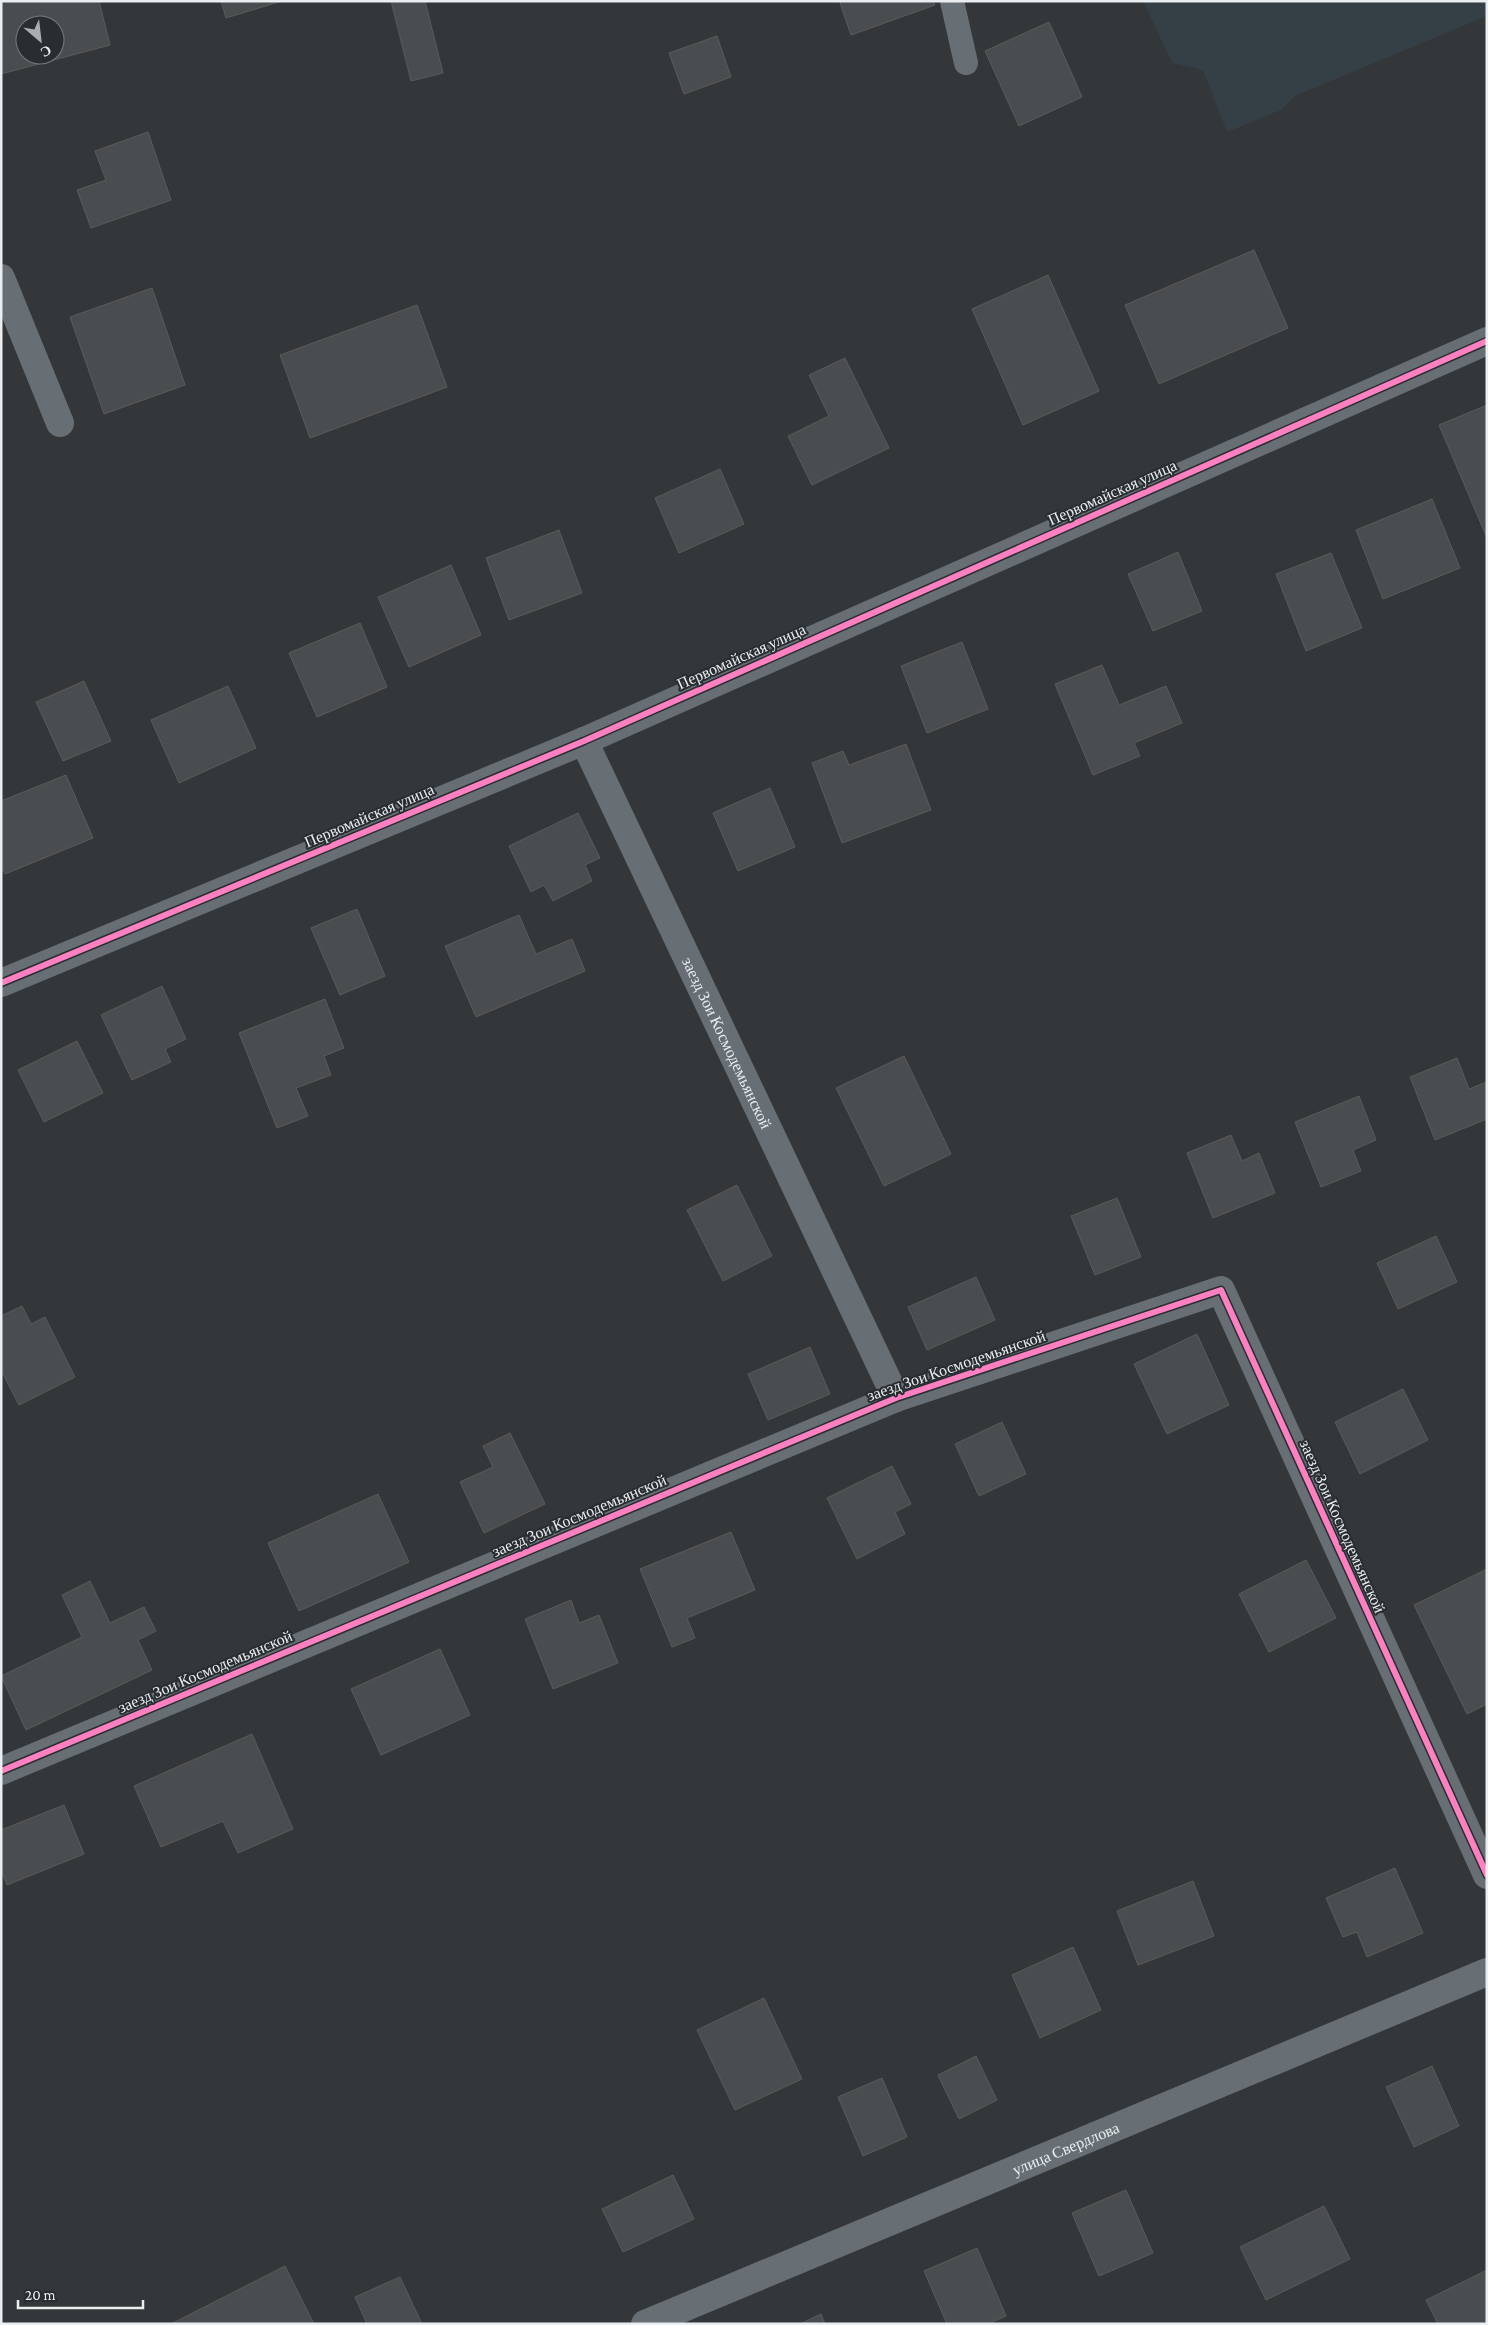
<svg xmlns="http://www.w3.org/2000/svg" width="1488" height="2325" font-family="'Crimson Pro',serif">
<style>
.built{fill:#353f46}
.building{fill:#4a4d4f;stroke:#595b5c;fill-rule:evenodd}
.lines{fill:none;stroke-linecap:round;stroke-linejoin:round}
.lane{stroke:#686f74;stroke-width:24}
.street{stroke:#686f74;stroke-width:28}
.cycleway-casing{stroke:#282d31;stroke-width:9}
.cycleway{stroke:#ff80c0;stroke-width:6}
.labels{text-anchor:middle;stroke-width:4;stroke-linejoin:round;paint-order:stroke}
.street-label{font-size:16px;fill:#eaeef0;stroke:#282d31}
</style>
<rect width="100%" height="100%" fill="#343739"/>
<path class="built" d="M1143,1H1487V16L1295,96L1281,110L1227,132L1203,70L1172,63Z"/>
<g class="building">
<path d="M1,1H99L110,45L1,74ZM25,25H55V55H25Z"/>
<path d="M221,1H282L226,18Z"/>
<path d="M391,1H425L443,73L411,81Z"/>
<path d="M846,1H933L935,5L851,35L840,3Z"/>
<path d="M1049,22L1082,97L1019,126L985,51Z"/>
<path d="M717,36L731,77L684,94L669,53Z"/>
<path d="M148,132L171,200L91,228L77,190L106,180L95,151Z"/>
<path d="M1254,250L1288,328L1159,384L1125,305Z"/>
<path d="M1048,275L1099,391L1023,425L972,309Z"/>
<path d="M152,288L185,385L104,414L70,317Z"/>
<path d="M417,305L447,387L310,438L280,355Z"/>
<path d="M845,358L889,448L812,485L788,436L829,416L809,375Z"/>
<path d="M1487,405V538L1439,425Z"/>
<path d="M720,469L744,524L679,553L655,498Z"/>
<path d="M1432,499L1460,568L1383,599L1356,530Z"/>
<path d="M559,530L582,593L509,620L486,558Z"/>
<path d="M1178,552L1202,611L1153,631L1128,574Z"/>
<path d="M1331,553L1362,628L1306,651L1276,574Z"/>
<path d="M451,565L481,635L409,667L378,597Z"/>
<path d="M360,623L387,687L317,717L289,653Z"/>
<path d="M962,642L988,709L927,733L901,666Z"/>
<path d="M1102,665L1119,705L1166,686L1182,723L1134,743L1140,756L1093,775L1055,684Z"/>
<path d="M84,681L111,741L63,761L36,702Z"/>
<path d="M228,686L256,748L179,783L151,720Z"/>
<path d="M906,744L931,810L842,843L812,763L843,751L849,765Z"/>
<path d="M66,775L93,838L5,874L1,865V801Z"/>
<path d="M770,788L795,847L738,871L713,813Z"/>
<path d="M578,813L600,858L585,865L592,881L553,901L544,885L531,892L509,846Z"/>
<path d="M357,909L385,976L340,995L311,928Z"/>
<path d="M519,915L536,954L572,939L585,971L476,1017L445,946Z"/>
<path d="M162,986L186,1039L165,1049L171,1062L132,1080L101,1015Z"/>
<path d="M325,999L344,1048L324,1056L331,1075L296,1088L308,1116L277,1128L239,1033Z"/>
<path d="M77,1041L103,1093L44,1122L18,1070Z"/>
<path d="M904,1056L951,1154L884,1186L836,1088Z"/>
<path d="M1457,1058L1469,1089L1487,1082V1119L1435,1140L1410,1077Z"/>
<path d="M1359,1096L1376,1140L1353,1150L1361,1171L1321,1187L1295,1122Z"/>
<path d="M1231,1135L1242,1161L1259,1153L1275,1193L1213,1218L1187,1153Z"/>
<path d="M737,1185L772,1256L723,1281L687,1210Z"/>
<path d="M1117,1198L1141,1257L1095,1275L1071,1216Z"/>
<path d="M1436,1236L1457,1282L1398,1309L1377,1263Z"/>
<path d="M976,1277L995,1320L927,1350L908,1307Z"/>
<path d="M22,1306L31,1324L45,1317L75,1377L19,1405L1,1370V1316Z"/>
<path d="M1197,1334L1229,1405L1167,1434L1134,1364Z"/>
<path d="M810,1347L830,1394L768,1420L748,1374Z"/>
<path d="M1403,1389L1428,1440L1360,1474L1335,1422Z"/>
<path d="M1002,1422L1026,1474L979,1496L955,1444Z"/>
<path d="M510,1433L545,1504L484,1533L460,1482L493,1467L483,1446Z"/>
<path d="M892,1466L911,1504L895,1512L905,1534L857,1559L827,1498Z"/>
<path d="M378,1494L409,1562L299,1611L268,1543Z"/>
<path d="M731,1532L755,1590L687,1618L695,1638L672,1647L640,1569Z"/>
<path d="M1306,1560L1336,1618L1269,1652L1239,1594Z"/>
<path d="M1487,1569V1704L1467,1714L1414,1605Z"/>
<path d="M90,1581L110,1623L144,1607L156,1631L138,1640L152,1670L26,1730L1,1676L82,1637L62,1595Z"/>
<path d="M571,1600L579,1623L599,1615L618,1663L553,1689L525,1619Z"/>
<path d="M440,1649L470,1715L381,1755L351,1689Z"/>
<path d="M252,1734L293,1829L238,1853L223,1821L161,1847L134,1786Z"/>
<path d="M64,1805L84,1854L7,1885L1,1870V1830Z"/>
<path d="M1395,1868L1423,1933L1367,1957L1357,1932L1343,1937L1326,1898Z"/>
<path d="M1193,1881L1214,1936L1138,1965L1117,1911Z"/>
<path d="M1073,1947L1101,2010L1040,2038L1012,1975Z"/>
<path d="M764,1998L802,2079L735,2110L697,2030Z"/>
<path d="M976,2056L997,2100L959,2119L938,2075Z"/>
<path d="M1432,2066L1459,2126L1414,2147L1386,2087Z"/>
<path d="M882,2078L907,2137L863,2156L838,2097Z"/>
<path d="M673,2175L694,2219L623,2252L602,2209Z"/>
<path d="M1126,2190L1153,2253L1099,2276L1072,2213Z"/>
<path d="M1324,2206L1350,2259L1266,2300L1240,2247Z"/>
<path d="M977,2248L1006,2316L988,2324H947L924,2271Z"/>
<path d="M285,2266L314,2324H171Z"/>
<path d="M1487,2270V2324H1438L1426,2300Z"/>
<path d="M400,2277L422,2324H367L355,2297Z"/>
<path d="M821,2314L825,2324H800Z"/>
</g>
<g class="lines">
<path class="lane" d="M952,1L966,63"/>
<g class="street">
<path d="M1,278L60,423"/>
<path id="s1" d="M584,741L896,1398"/>
<path d="M1,983L584,741L1487,341"/>
<path d="M1,1771L896,1398L1221,1290L1487,1875"/>
<path id="s2" d="M645,2324L1487,1972"/>
</g>
<defs>
<g id="cycleway">
<path d="M1,983L584,741L1487,341"/>
<path d="M1,1771L896,1398L1221,1290L1487,1875"/>
</g>
</defs>
<use href="#cycleway" class="cycleway-casing"/>
<use href="#cycleway" class="cycleway"/>
</g>
<g class="labels">
<g class="street-label">
<text transform="translate(1112 492) rotate(-24)" y="6">Первомайская улица</text>
<text transform="translate(741 656) rotate(-24)" y="6">Первомайская улица</text>
<text transform="translate(369 815) rotate(-23)" y="6">Первомайская улица</text>
<text dy="6" stroke="none"><textPath href="#s1" startOffset="334">заезд Зои Космодемьянской</textPath></text>
<text transform="translate(956 1365) rotate(-19)" y="6">заезд Зои Космодемьянской</text>
<text transform="translate(579 1515) rotate(-23)" y="6">заезд Зои Космодемьянской</text>
<text transform="translate(1343 1526) rotate(66)" y="6">заезд Зои Космодемьянской</text>
<text transform="translate(205 1671) rotate(-23)" y="6">заезд Зои Космодемьянской</text>
<text dy="6" stroke="none"><textPath href="#s2" startOffset="456">улица Свердлова</textPath></text>
</g>
</g>
<rect width="1488" height="2325" fill="none" stroke="#eaeef0" stroke-width="5"/>
<g transform="translate(40 40) rotate(152)"><circle r="24" fill="#282d31" stroke="#767a7d"/>
<path d="M0-4L9 19L0 12L-9 19Z" fill="#aaaeb0"/>
<text y="-8" font-size="14" font-weight="bold" text-anchor="middle" fill="#eaeef0">С</text>
</g>
<path d="M18 2300v8h125v-8" fill="none" stroke="#eaeef0" stroke-width="2.5"/>
<text x="25" y="2300" font-size="15" fill="#eaeef0" stroke="#282d31" stroke-width="4" paint-order="stroke">20 m</text>
</svg>
